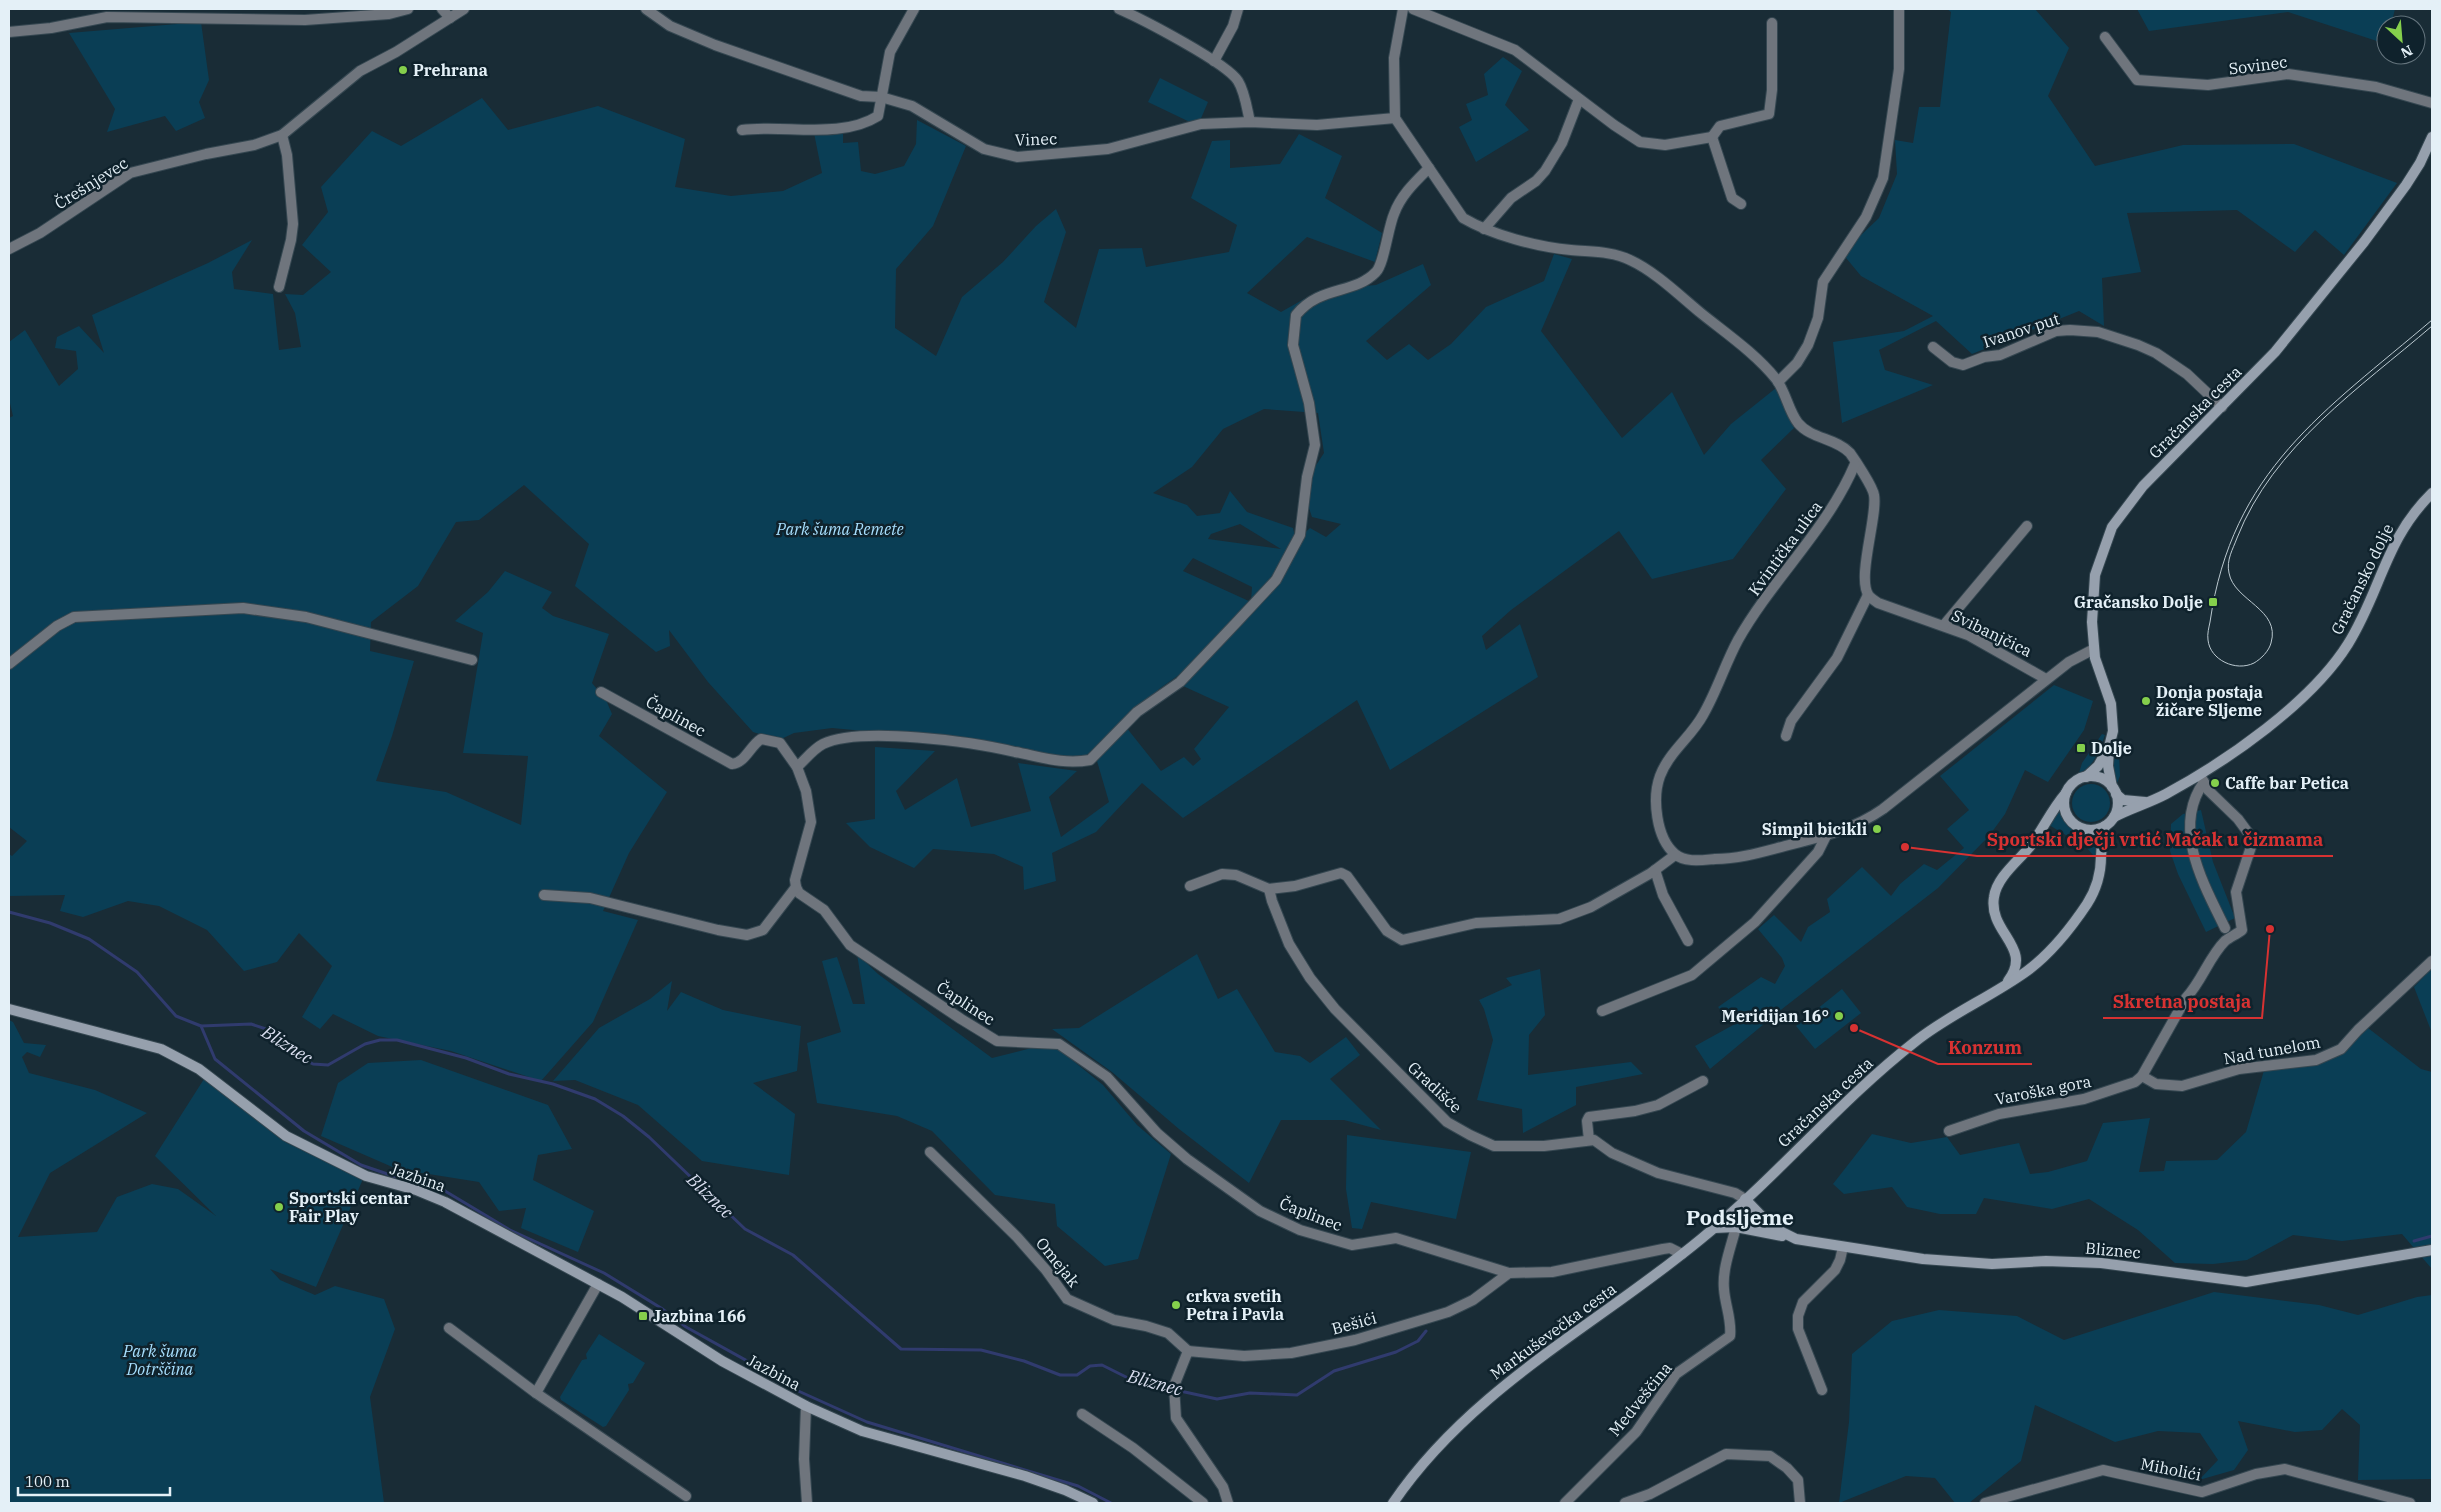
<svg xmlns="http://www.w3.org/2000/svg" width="2441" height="1512" font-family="'IBM Plex Serif',serif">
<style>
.green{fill:#0a3e55;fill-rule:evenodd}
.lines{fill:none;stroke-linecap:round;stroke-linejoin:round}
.stream{stroke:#303b6e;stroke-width:3}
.street-casing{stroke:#354751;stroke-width:12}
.secondary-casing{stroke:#354751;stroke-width:12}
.street{stroke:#6f757d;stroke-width:10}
.secondary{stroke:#96a0ad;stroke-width:10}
.tram{stroke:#bbc9d0;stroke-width:1}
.poi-dot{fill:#85cf4c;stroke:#0f222c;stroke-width:2}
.labels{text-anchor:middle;stroke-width:5;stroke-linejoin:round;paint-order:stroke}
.street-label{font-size:16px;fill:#e4f0f7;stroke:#0f222c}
.poi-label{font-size:16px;font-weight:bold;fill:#e4f0f7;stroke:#0f222c;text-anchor:start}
.park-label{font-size:16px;font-style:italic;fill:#a7dffe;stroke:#0f222c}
.water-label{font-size:18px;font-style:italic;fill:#dadff0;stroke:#0f222c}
.district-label{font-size:21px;font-weight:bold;fill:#e4f0f7;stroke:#0f222c}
.leader{fill:none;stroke:#d73232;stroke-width:2}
.callout-dot{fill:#d73232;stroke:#0f222c;stroke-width:2}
.callout-label{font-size:18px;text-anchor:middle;font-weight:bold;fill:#d73232;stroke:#0f222c;stroke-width:5;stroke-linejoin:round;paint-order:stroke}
</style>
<rect width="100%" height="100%" fill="#192c36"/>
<g class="green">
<path d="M1947,9H2035L2069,48L2048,96L2095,166L2183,145L2294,144L2397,183L2344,255L2315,230L2295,252L2237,210L2127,213L2141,272L2102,278L2104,326L2079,311L1972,354L1936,321L1879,350L1885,370L1933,385L1842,423L1833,342L1904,331L1933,316L1861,276L1842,253L1879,218L1897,174L1895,140L1913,143L1919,107H1940L1951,12Z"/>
<path d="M2137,9H2395L2391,25H2386V44L2288,12L2149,31Z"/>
<path d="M201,22L209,80L199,102L205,118L176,131L165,116L107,132L115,109L69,33Z"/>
<path d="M1503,57L1522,71L1505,105L1529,130L1476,162L1459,127L1472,120L1466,104L1488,95L1484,74Z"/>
<path d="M1160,78L1208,102L1199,123L1194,124L1148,102Z"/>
<path d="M482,98L508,130L598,106L685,139L675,187L731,196L783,191L822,173L814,133L843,132V143L858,142L861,171L875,174L904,166L916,144L917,120L966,146L933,226L896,269L895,328L936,356L962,297L1003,262L1036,226L1056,209L1066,232L1044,302L1076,328L1099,249L1142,248L1146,267L1229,252L1237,225L1191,198L1212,141L1230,140V168L1280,164L1299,134L1342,156L1325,198L1382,233L1375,262L1307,237L1247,293L1281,312L1320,290L1376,285L1423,264L1431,285L1366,341L1387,360L1409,344L1428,360L1451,344L1486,307L1544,281L1554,254L1572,259L1541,331L1622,438L1672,392L1704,455L1731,424L1776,388L1794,428L1761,460L1786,489L1733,559L1652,579L1619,531L1511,610L1482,636L1486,650L1520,624L1538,677L1390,770L1357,700L1183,818L1142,783L1096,832L1052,853L1056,881L1024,890L1023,867L994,854L933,849L914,868L870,847L846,823L875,819V747L935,751L896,791L905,810L957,778L971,827L1031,811L1018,763L1077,771L1049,797L1061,837L1109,802L1097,761L1126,727L1161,771L1184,757L1193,766L1201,759L1194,749L1229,707L1183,686V672L1159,689L1091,757L1070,764L1003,744L832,728L794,733L779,740L753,732L708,682L669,630L670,646L656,652L575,586L589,544L524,485L479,520L456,522L418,586L371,622L370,651L414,661L392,736L376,781L446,792L521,825L528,756L463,753L483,633L455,621L488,592L505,571L552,592L542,608L553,616L609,634L592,683L606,700L612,714L599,736L667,792L629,853L603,911L638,920L593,1022L541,1081L451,1051L378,1036L333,1014L320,1029L302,1017L332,966L299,933L277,962L244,971L207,930L159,906L128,901L83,917L60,911L65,895L9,896V854L12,856L27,841L9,827V418L13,416L9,399V342L25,330L59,386L78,369L76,351L55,348L57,337L79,326L104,353L92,315L208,263L252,240L232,272L234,289L273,294L279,350L301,347L295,313L285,294L303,295L331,272L302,245L328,212L321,187L372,131L401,146ZM1264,409L1318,413L1324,453L1311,473L1309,508L1312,517L1341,524L1326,537L1310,528L1296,541L1293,528L1247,512L1230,491L1220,513L1197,516L1187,505L1153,493L1192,467L1223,429ZM1240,524L1281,549L1208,539L1211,534ZM1193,558L1252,587L1251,602L1183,571Z"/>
<path d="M2054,685L2093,701L2084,730L2048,782L2025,770L2005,814L1989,836L1938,888L1782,1009L1710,1069L1695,1046L1735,1024L1718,1007L1761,977L1775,984L1785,966L1782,958L1758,929L1774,915L1801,942L1808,927L1830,912L1827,899L1862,867L1891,896L1900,884L1924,864L1937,870L1964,848L1947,829L1969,810L1940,776Z"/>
<path d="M2102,734L2105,735C2100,748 2094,768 2079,773L2082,763Z"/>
<path d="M2117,752L2119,753L2120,776L2117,783C2113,772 2112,763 2117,752Z"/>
<circle cx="2091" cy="803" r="19"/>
<path d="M2058,810C2067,826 2076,836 2095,836L2096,855H2093L2086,847L2049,825Z"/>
<path d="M2201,810L2213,862L2235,918L2206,932L2178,874L2170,851L2171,824L2183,814Z"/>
<path d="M857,954L878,974L992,1058L1051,1043L1103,1085L1137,1125L1171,1154L1138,1259L1105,1266L1057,1226L1055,1204L995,1195L932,1131L897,1116L817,1103L807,1043L841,1032L822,961L837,957L853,1004H865Z"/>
<path d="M1197,954L1218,999L1237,989L1275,1052L1300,1056L1310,1063L1346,1037L1360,1055L1330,1079L1381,1130L1344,1120H1281L1249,1183L1179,1129L1112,1072L1052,1029L1079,1028Z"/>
<path d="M2432,968V1033L2414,987Z"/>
<path d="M1540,969L1545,1015L1529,1035L1528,1075L1631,1062L1643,1074L1576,1087V1105L1523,1133L1522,1109L1477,1100L1493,1040L1484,1009L1479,1000L1512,985L1506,978Z"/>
<path d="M672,981L667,1011L681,992L723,1010L801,1026L797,1071L753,1083L795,1114L789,1175L702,1161L638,1105L575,1080L553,1081L599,1028L650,999Z"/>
<path d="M1842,989L1861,1013L1815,1049L1796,1026Z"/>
<path d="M9,1020L13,1022L24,1043L46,1045L40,1057L27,1052L22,1057L29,1073L95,1090L147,1113L50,1173L18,1237L97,1232L117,1197L152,1184L178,1189L216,1216L155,1156L204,1079L287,1143L363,1179L316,1287L270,1269L280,1280L315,1295L335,1286L384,1299L395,1329L370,1397L384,1503H9Z"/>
<path d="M2368,1028L2421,1069L2432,1072V1269L2402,1234L2342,1241L2293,1235L2247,1260L2213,1264L2175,1263L2138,1230L2089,1199L2052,1209L1984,1198L1976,1214H1940L1907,1207L1892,1187L1844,1194L1833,1184L1872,1134L1911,1143L1947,1137L1960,1155L2019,1143L2030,1174L2048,1172L2087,1161L2103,1123L2150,1118L2139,1172L2164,1171L2166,1161L2217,1160L2246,1132L2265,1067L2344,1052Z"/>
<path d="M421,1060L548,1105L572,1149L538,1155L533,1180L594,1211L578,1252L521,1228L526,1208L499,1211L479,1182L397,1169L321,1136L338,1083L368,1063Z"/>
<path d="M1347,1135L1471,1152L1456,1219L1371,1202L1362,1229L1352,1228L1346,1189Z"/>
<path d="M2214,1292L2319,1305L2358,1315L2417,1297L2432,1295V1479L2358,1480L2360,1425L2342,1409L2322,1430L2295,1432L2238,1421L2248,1450L2234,1470L2199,1480L2218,1460L2200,1433L2158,1431L2115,1442L2035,1405L2021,1461L1969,1503H1955L1935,1478L1906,1476L1839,1503L1849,1422L1852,1354L1892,1321L1939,1310L2017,1316L2064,1340Z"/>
<path d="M599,1334L645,1363L633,1383L628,1384L629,1390L606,1426L603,1427L561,1400L560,1397L582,1360L587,1359L586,1354Z"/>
</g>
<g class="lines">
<g class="stream">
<path d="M9,912L50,923L89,939L137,972L176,1016L201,1026L251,1024L269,1030L301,1058L313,1064L328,1065L365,1044L380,1040H397L466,1058L509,1074L553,1084L595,1099L623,1116L649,1137L745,1229L793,1255L901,1349L981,1350L1024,1361L1060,1375H1077L1090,1366L1102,1365L1134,1381L1217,1399L1250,1393L1297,1395L1334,1371L1396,1352L1418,1341L1426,1331"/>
<path d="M201,1026L215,1059L304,1131L361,1165L405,1180L435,1185L510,1230L604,1273L661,1308L686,1327L767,1372L785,1385L867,1422L1078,1486L1111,1503"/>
<path d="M2414,1241L2432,1236"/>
</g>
<defs>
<g id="street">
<path d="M442,9L450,18"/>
<path d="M646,9L670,26L715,45L861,96L881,97L912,106L984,149L1017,157L1108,149L1201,124L1250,122L1317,125L1395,118"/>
<path d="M1119,9C1142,19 1227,63 1238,81C1245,92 1247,109 1250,122"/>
<path d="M1403,9L1394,58L1395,118L1463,218C1492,235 1537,247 1571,250C1590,252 1612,251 1630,260C1656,272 1680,296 1702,314C1727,334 1756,354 1776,379C1786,392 1788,410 1798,423C1811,439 1836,438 1850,453C1855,460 1873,487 1874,495C1878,516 1856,579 1869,596C1871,598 1875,601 1878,603L1968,635L2046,679"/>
<path d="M1413,9L1515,50L1614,125L1640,142L1665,145L1712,137L1732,198L1741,204"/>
<path d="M9,32L51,28L107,17L305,20L389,14L408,9"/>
<path d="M2105,37L2137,80L2208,85L2288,74L2376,87L2432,103"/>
<path d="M1214,61L1233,26L1238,9"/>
<path d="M742,130C784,124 840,140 878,116L890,52L914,9"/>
<path d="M1712,137L1720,126L1769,114L1772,90V23"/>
<path d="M1484,229L1511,198L1536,181L1545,171L1562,143L1579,99"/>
<path d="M9,249L40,233L130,173L206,154L254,145L282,135L360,71L396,52L464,9"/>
<path d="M279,287L291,240L293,224L287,155L282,135"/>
<path d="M1933,347L1952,362L1963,365L1984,357L2000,355L2056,331L2070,330L2098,332L2138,345L2156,353L2187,374L2222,407"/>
<path d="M1778,382L1797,363L1808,345L1818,318L1823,282L1866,217L1883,178L1899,69V9"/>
<path d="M1855,464C1827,530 1773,578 1738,640C1725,664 1717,691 1703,715C1691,737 1669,752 1660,776C1652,798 1656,838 1675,854C1685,863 1703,860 1715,859C1739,859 1762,852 1785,846C1821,837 1853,830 1883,809L2069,662L2094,649"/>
<path d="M1944,625L2027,526"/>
<path d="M9,664L57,626L74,617L243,608L306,617L472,660"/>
<path d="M601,692L732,764C745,763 750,746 761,739L780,743L797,767L806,791L811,822L795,880L796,887L799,893L824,910L850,945L961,1019L997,1041L1059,1044L1107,1077L1157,1133L1187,1159L1260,1211L1300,1230L1352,1245L1396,1238L1509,1273"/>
<path d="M1786,736L1791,721L1837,658L1868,595"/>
<path d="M797,767C805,760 813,749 823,744C860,726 974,742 1015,752C1041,757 1064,765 1090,760L1137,712L1180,682L1235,624L1276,580L1300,535L1307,477L1315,445L1309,403L1293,345L1296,315C1320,285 1354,295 1376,272C1384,264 1388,228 1394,214C1401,195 1415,182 1429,168"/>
<path d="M2204,782C2171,828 2204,885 2225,928"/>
<path d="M1655,870L1663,895L1688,941"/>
<path d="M1190,886L1222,874L1236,875L1269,889L1295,886L1341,873L1347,876L1387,931L1402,940L1476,923L1559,919L1591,907L1651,873L1675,855"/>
<path d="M1269,889L1272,901L1289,944L1310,978L1335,1009L1447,1122L1470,1135L1494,1146H1544L1594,1140L1612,1153L1658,1173L1735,1193L1745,1199"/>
<path d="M544,895L590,898L718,930L747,935L763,930L796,887"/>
<path d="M1602,1011L1692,975L1755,922L1818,852L1826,836"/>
<path d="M2142,1076L2156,1084L2182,1086L2239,1069L2316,1060L2341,1049L2358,1030L2432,961"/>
<path d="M1949,1131L1999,1114L2084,1099L2135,1082L2142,1076L2186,998C2202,981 2209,957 2225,941C2230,937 2237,934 2242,930L2236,892L2251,847L2252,838L2238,819L2208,790L2200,775"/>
<path d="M1589,1140L1587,1121L1589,1117L1635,1111L1658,1105L1703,1081"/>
<path d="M930,1152L1017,1237L1046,1270L1067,1299L1114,1320L1146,1326L1168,1333L1188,1351"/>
<path d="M598,1284L536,1393L686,1496"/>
<path d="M449,1328L536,1393"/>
<path d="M1822,1390L1798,1329V1316L1803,1302L1835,1270L1840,1260L1843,1247"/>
<path d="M806,1406L804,1459L807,1503"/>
<path d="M1082,1414L1133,1448L1203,1503"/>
<path d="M1228,1503L1223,1487L1176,1418L1174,1386L1188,1351L1244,1356L1291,1353L1355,1340L1448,1312L1473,1300L1509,1273L1552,1272L1663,1249L1670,1248L1682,1254"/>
<path d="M1565,1503L1636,1432L1676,1374L1730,1336C1732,1320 1725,1305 1724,1289C1722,1269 1731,1247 1736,1227"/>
<path d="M1625,1503L1650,1494L1726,1454L1770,1456L1787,1468L1798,1480L1800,1503"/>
<path d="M1985,1503L2103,1470L2202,1492L2256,1474L2285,1469L2410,1503"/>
</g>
<g id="secondary">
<path d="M2109,748L2108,766L2112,787"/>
<circle cx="2091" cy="803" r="27"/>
<path d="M2086,777L2098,766L2109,747L2113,731L2111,704L2095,658L2092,622L2095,575L2112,527L2143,486L2275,352L2364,242L2406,185L2420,163L2432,137"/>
<path d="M2116,794L2123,800L2145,802"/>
<path d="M2114,817C2131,808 2149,803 2166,794C2227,761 2311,703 2348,644C2381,591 2385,539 2432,493"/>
<path d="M2008,981C2034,947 1988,933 1994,897C1997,876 2020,860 2032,844C2044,827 2052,809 2066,793"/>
<path d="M9,1009L161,1049L199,1069L286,1136L366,1176L416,1190L445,1202L622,1297L722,1361L806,1406L862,1431L1025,1476L1065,1490L1093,1503"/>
<path d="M1745,1199L1772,1227L1796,1239L1923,1259L1992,1264L2046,1261L2101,1263L2246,1282L2432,1250"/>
<path d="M1714,1228L1736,1227L1782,1236"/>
<path d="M1393,1503C1471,1388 1597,1325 1701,1239C1777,1177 1839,1101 1916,1041C1950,1014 1991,997 2027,971C2050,954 2071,928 2087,904C2096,890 2101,873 2101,856C2102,846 2101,836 2105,826"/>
</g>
</defs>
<use href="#street" class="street-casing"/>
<use href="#secondary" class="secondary-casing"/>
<use href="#street" class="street"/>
<use href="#secondary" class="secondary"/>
<path class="tram" d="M2432,320C2324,412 2232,470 2210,622C2209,627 2207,634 2208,640C2210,660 2236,672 2254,663C2261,659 2269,651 2271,643C2281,609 2234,601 2229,573C2226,560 2233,549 2237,538C2273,446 2360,388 2432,326"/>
</g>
<g class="poi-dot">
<circle cx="403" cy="70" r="5"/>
<rect x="2208" y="597" width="10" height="10" rx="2.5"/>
<circle cx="2146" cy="701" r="5"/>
<rect x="2076" y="743" width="10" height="10" rx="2.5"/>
<circle cx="2215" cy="783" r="5"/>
<circle cx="1877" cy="829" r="5"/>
<circle cx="1839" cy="1016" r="5"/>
<circle cx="279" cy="1207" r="5"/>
<circle cx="1176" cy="1305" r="5"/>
<rect x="638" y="1311" width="10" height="10" rx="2.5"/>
</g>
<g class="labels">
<g class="street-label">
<text transform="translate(2258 65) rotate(-7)" y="6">Sovinec</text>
<text transform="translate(1036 139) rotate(-2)" y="6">Vinec</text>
<text transform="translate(91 183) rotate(-32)" y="6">Črešnjevec</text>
<text transform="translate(2021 330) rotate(-18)" y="6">Ivanov put</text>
<text transform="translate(2195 412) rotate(-45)" y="6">Gračanska cesta</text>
<text transform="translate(1785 548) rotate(-54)" y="6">Kvintička ulica</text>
<text transform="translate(2362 579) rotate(-64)" y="6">Gračansko dolje</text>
<text transform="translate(1992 633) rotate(26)" y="6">Svibanjčica</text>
<text transform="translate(676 716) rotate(29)" y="6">Čaplinec</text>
<text transform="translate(966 1003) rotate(33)" y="6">Čaplinec</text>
<text transform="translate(2272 1050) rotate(-10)" y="6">Nad tunelom</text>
<text transform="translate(1435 1087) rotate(43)" y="6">Gradišće</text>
<text transform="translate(2043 1090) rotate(-11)" y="6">Varoška gora</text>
<text transform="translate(1825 1102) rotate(-43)" y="6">Gračanska cesta</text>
<text transform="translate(418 1177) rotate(19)" y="6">Jazbina</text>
<text transform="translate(1311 1214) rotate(21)" y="6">Čaplinec</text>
<text transform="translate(2113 1250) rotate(5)" y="6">Bliznec</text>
<text transform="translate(1058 1262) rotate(51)" y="6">Omejak</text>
<text transform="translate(1354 1323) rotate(-15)" y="6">Bešići</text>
<text transform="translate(1553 1331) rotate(-36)" y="6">Markuševečka cesta</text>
<text transform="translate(774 1372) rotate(28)" y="6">Jazbina</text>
<text transform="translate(1640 1399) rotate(-51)" y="6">Medveščina</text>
<text transform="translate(2171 1469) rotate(11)" y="6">Miholići</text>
</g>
<g class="poi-label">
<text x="413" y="76">Prehrana</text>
<text x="2203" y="608" text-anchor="end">Gračansko Dolje</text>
<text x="2156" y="698">Donja postaja<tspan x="2156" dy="18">žičare Sljeme</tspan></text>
<text x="2091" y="754">Dolje</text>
<text x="2225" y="789">Caffe bar Petica</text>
<text x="1867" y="835" text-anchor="end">Simpil bicikli</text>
<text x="1829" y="1022" text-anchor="end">Meridijan 16°</text>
<text x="289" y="1204">Sportski centar<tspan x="289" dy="18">Fair Play</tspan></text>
<text x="1186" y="1302">crkva svetih<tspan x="1186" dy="18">Petra i Pavla</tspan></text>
<text x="653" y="1322">Jazbina 166</text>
</g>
<g class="park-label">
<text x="840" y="535">Park šuma Remete</text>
<text x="160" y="1357">Park šuma<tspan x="160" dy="18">Dotrščina</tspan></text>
</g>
<g class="water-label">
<text transform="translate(287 1045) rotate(32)" y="6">Bliznec</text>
<text transform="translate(710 1196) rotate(44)" y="6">Bliznec</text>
<text transform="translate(1155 1383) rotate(15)" y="6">Bliznec</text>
</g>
<g class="district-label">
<text x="1740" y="1225">Podsljeme</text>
</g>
</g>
<path class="leader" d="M1905 847L1977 856H2333M2270 929L2262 1018H2103M1854 1028L1938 1064H2032"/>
<g class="callout-dot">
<circle cx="1905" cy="847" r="5"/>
<circle cx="2270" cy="929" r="5"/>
<circle cx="1854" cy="1028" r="5"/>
</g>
<g class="callout-label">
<text x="2155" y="846">Sportski dječji vrtić Mačak u čizmama</text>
<text x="2182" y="1008">Skretna postaja</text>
<text x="1985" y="1054">Konzum</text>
</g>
<rect width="2441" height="1512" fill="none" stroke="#e4f0f7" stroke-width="20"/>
<g transform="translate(2401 40) rotate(154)"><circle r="24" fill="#0f222c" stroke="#64747d"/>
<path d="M0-4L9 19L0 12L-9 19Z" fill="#85cf4c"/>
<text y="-8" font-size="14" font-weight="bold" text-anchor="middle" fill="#e4f0f7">N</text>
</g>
<path d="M18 1487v8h152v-8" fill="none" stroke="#e4f0f7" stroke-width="2.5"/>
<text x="25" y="1487" font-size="15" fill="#e4f0f7" stroke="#0f222c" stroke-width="4" paint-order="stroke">100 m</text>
</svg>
